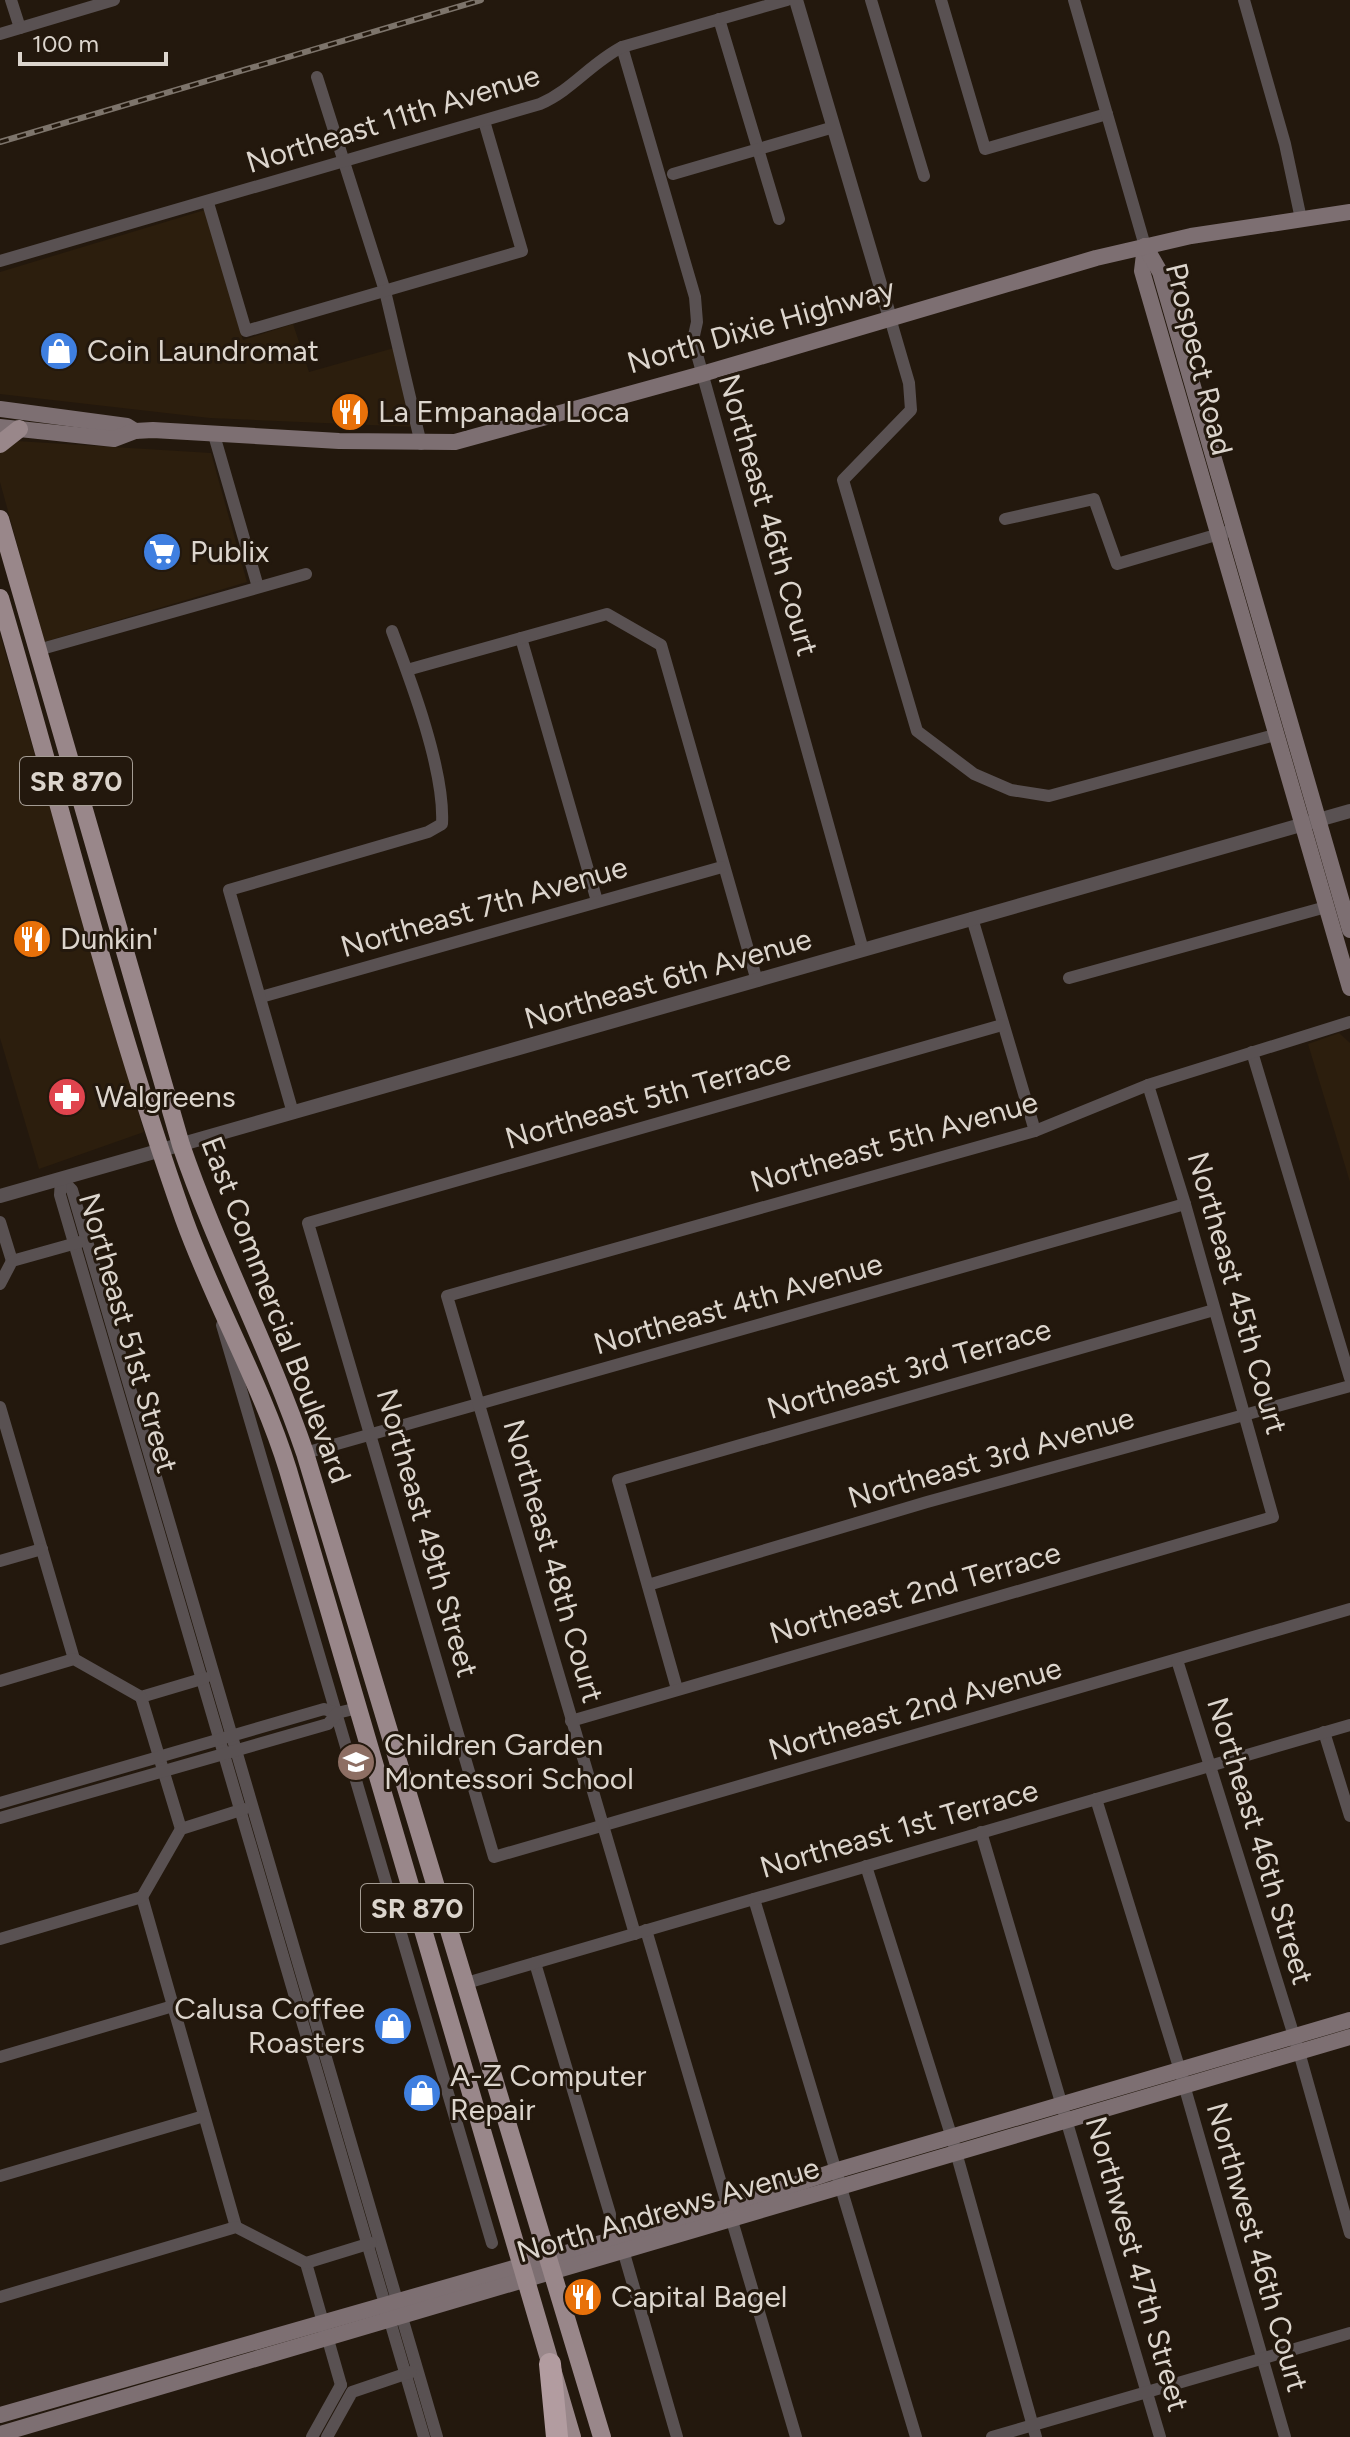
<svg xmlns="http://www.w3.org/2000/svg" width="1350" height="2437" font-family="Figtree,sans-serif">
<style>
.built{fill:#2c1e0d}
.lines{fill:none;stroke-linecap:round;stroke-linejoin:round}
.minor{stroke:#595152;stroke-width:12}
.tertiary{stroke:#595152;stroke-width:14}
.secondary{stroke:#7d6f72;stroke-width:16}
.primary{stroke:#99878a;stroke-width:18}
.motorway{stroke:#b29ca0;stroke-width:22}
.rail-casing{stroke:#7d746b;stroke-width:6}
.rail{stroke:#23180d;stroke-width:3;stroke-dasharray:9;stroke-linecap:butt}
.labels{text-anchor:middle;stroke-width:6;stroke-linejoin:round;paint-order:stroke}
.shield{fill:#23180d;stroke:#a49c93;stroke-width:2}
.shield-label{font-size:28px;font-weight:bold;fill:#dcd5cd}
.street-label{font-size:30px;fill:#dcd5cd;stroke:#23180d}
.poi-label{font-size:30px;fill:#dcd5cd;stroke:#23180d;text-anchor:start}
</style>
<rect width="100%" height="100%" fill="#23180d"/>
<g class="built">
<path d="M205,210L243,340L293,324L309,372L394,348L416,427L210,418L0,394V272Z"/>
<path d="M0,440L211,453L247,582L44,642L0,482Z"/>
<path d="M0,634L144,1132L39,1169L0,1038Z"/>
<path d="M1339,1033L1350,1043V1182L1308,1044Z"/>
</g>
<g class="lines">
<g class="minor">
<path d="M11,0L20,28"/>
<path d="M871,0L924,176"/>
<path d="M941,0L985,149L1107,114"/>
<path d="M1074,0L1145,246"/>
<path d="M1244,0L1285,144L1301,219"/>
<path d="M719,19L779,219"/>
<path d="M0,34L114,0"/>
<path d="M622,47L695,297L697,322L693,340L863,950"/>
<path d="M317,77L385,291L421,444"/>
<path d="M673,174L834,127"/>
<path d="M208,203L246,331L522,251L484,121"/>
<path d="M0,261L540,104C572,90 591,63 622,47L787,0"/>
<path d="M890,318L909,383L911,410L843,480L917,731L974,774L1011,790L1049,796L1275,735"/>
<path d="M214,435L258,587"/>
<path d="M1005,519L1094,499L1117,564L1226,532"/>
<path d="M521,638L597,901"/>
<path d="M38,650L306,574"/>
<path d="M407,670L607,614L661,645L757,981"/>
<path d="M972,918L1035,1131"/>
<path d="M1069,978L1326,907"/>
<path d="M261,997L722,867"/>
<path d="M1002,1025L308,1223L494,1857L1350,1609"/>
<path d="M1252,1052L1350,1378"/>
<path d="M293,1113L229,890L428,832L442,824C445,771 411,681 392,631"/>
<path d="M61,1179L72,1190L437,2437"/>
<path d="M61,1179L60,1195L424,2437"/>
<path d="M0,1222L12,1261"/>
<path d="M0,1284L12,1261L80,1242"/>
<path d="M222,1325L492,2243"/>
<path d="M0,1407L74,1659"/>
<path d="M305,1453L1185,1204"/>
<path d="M0,1561L42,1549"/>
<path d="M648,1585L927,1502L1350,1386"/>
<path d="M1177,1660L1299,2052L1350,2233"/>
<path d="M0,1681L74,1659L141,1697L205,1678"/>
<path d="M677,1689L618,1480L1214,1310"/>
<path d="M141,1697L181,1829"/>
<path d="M571,1721L1273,1517L1185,1204L1148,1085"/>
<path d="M1324,1732L1350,1816"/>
<path d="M1096,1799L1178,2064L1285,2437"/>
<path d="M0,1803L324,1709L337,1713L358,1708"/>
<path d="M0,1818L328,1724L337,1713"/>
<path d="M981,1832L1160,2437"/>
<path d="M866,1866L952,2138L1036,2437"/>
<path d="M142,1897L236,2227"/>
<path d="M754,1899L916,2437"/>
<path d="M646,1930L796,2437"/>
<path d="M635,1934L447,1296L1035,1131L1148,1085L1350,1022"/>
<path d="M0,1939L142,1897L181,1829L244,1809"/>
<path d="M535,1963L610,2214L609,2239"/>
<path d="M463,1984L1350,1725"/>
<path d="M0,2057L173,2006"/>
<path d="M0,2176L204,2116"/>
<path d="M621,2243L677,2437"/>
<path d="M306,2263L341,2385"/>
<path d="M0,2297L236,2227L306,2263L371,2243"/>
<path d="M312,2437L341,2385"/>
<path d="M327,2437L352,2392L411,2372"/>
<path d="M992,2437L1350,2333"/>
</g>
<g class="tertiary">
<path d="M796,0L890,318"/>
<path d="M0,1196L1350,811"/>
</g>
<g class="secondary">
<path d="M1145,246L1142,271L1350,988"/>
<path d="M1145,246L1160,272L1350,930"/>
<path d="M0,409L127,426L135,431"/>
<path d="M0,427L114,439L135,431L153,430L339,441L455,442L702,374L1096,258L1191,236L1350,212"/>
<path d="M0,2415L727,2207L838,2170L1350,2020"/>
<path d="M0,2434L1350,2037"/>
</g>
<g class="primary">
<path d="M0,444L19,429"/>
<path d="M0,519L181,1145C217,1250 269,1348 305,1453L602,2437"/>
<path d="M0,598C61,805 112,1016 184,1219C215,1305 261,1383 288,1470L572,2437"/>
</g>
<path class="motorway" d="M550,2364L557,2437"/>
<defs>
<path id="rail" d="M0,142L481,0"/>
</defs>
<use href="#rail" class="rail-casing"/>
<use href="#rail" class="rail"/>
</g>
<defs>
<symbol id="shop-disc" viewBox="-11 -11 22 22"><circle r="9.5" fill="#3f7fe0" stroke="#23180d"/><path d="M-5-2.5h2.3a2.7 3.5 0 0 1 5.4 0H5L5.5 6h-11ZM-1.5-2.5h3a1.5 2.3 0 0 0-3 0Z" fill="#fff"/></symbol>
<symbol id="restaurant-disc" viewBox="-11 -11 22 22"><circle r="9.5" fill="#e8710a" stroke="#23180d"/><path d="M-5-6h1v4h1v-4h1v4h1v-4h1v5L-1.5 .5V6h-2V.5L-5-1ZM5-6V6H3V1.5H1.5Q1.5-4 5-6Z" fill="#fff"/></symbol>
<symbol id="supermarket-disc" viewBox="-11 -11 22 22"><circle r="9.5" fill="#3f7fe0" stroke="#23180d"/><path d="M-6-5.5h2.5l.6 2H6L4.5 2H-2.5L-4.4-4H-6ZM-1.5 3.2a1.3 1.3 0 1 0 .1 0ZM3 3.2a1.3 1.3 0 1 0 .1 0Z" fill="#fff"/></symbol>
<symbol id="pharmacy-disc" viewBox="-11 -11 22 22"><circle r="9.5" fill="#e0444e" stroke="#23180d"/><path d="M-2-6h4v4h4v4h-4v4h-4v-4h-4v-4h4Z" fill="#fff"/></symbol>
<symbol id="school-disc" viewBox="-11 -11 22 22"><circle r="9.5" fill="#8d6e63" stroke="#23180d"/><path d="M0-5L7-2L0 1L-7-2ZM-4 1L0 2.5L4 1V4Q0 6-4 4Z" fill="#fff"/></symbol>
</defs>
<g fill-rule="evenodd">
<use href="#shop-disc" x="37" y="329" width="44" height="44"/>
<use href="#restaurant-disc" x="328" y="390" width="44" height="44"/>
<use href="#supermarket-disc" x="140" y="530" width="44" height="44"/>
<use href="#restaurant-disc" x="10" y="917" width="44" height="44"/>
<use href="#pharmacy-disc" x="45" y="1075" width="44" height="44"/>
<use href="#school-disc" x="334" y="1740" width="44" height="44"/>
<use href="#shop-disc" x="371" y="2004" width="44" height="44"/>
<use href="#shop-disc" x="400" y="2071" width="44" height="44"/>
<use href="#restaurant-disc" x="561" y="2275" width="44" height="44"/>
</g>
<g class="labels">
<g class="shield">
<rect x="20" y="757" width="112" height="48" rx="6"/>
<rect x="361" y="1884" width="112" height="48" rx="6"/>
</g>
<g class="shield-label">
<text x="76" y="791">SR 870</text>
<text x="417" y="1918">SR 870</text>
</g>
<g class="street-label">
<text transform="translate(393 119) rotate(-17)" y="10">Northeast 11th Avenue</text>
<text transform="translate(761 326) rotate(-16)" y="10">North Dixie Highway</text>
<text transform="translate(1199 359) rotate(76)" y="10">Prospect Road</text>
<text transform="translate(768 515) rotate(74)" y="10">Northeast 46th Court</text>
<text transform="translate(484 907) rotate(-16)" y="10">Northeast 7th Avenue</text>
<text transform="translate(668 979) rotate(-16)" y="10">Northeast 6th Avenue</text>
<text transform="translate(648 1099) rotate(-16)" y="10">Northeast 5th Terrace</text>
<text transform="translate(894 1142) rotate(-16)" y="10">Northeast 5th Avenue</text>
<text transform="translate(1237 1293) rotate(74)" y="10">Northeast 45th Court</text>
<text transform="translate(738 1304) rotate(-16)" y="10">Northeast 4th Avenue</text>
<text transform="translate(276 1310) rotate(69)" y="10">East Commercial Boulevard</text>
<text transform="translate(128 1333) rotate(74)" y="10">Northeast 51st Street</text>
<text transform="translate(909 1369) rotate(-16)" y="10">Northeast 3rd Terrace</text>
<text transform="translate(991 1458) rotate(-16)" y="10">Northeast 3rd Avenue</text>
<text transform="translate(427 1533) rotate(74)" y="10">Northeast 49th Street</text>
<text transform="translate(553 1561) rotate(74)" y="10">Northeast 48th Court</text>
<text transform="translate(915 1593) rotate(-16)" y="10">Northeast 2nd Terrace</text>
<text transform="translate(915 1709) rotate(-16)" y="10">Northeast 2nd Avenue</text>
<text transform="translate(899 1829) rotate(-16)" y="10">Northeast 1st Terrace</text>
<text transform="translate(1260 1841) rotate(73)" y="10">Northeast 46th Street</text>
<text transform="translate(668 2210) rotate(-16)" y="10">North Andrews Avenue</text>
<text transform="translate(1257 2247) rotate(74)" y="10">Northwest 46th Court</text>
<text transform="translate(1137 2264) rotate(74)" y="10">Northwest 47th Street</text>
</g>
<g class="poi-label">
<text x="87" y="361">Coin Laundromat</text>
<text x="378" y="422">La Empanada Loca</text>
<text x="190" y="562">Publix</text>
<text x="60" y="949">Dunkin'</text>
<text x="95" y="1107">Walgreens</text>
<text x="384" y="1755">Children Garden<tspan x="384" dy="34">Montessori School</tspan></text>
<text x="365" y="2019" text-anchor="end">Calusa Coffee<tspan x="365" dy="34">Roasters</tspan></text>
<text x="450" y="2086">A-Z Computer<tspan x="450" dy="34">Repair</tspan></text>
<text x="611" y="2307">Capital Bagel</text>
</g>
</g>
<path d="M20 52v12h146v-12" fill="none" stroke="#dcd5cd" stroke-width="4"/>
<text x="32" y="52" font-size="24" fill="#dcd5cd" stroke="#23180d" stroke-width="6" paint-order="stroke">100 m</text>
</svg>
